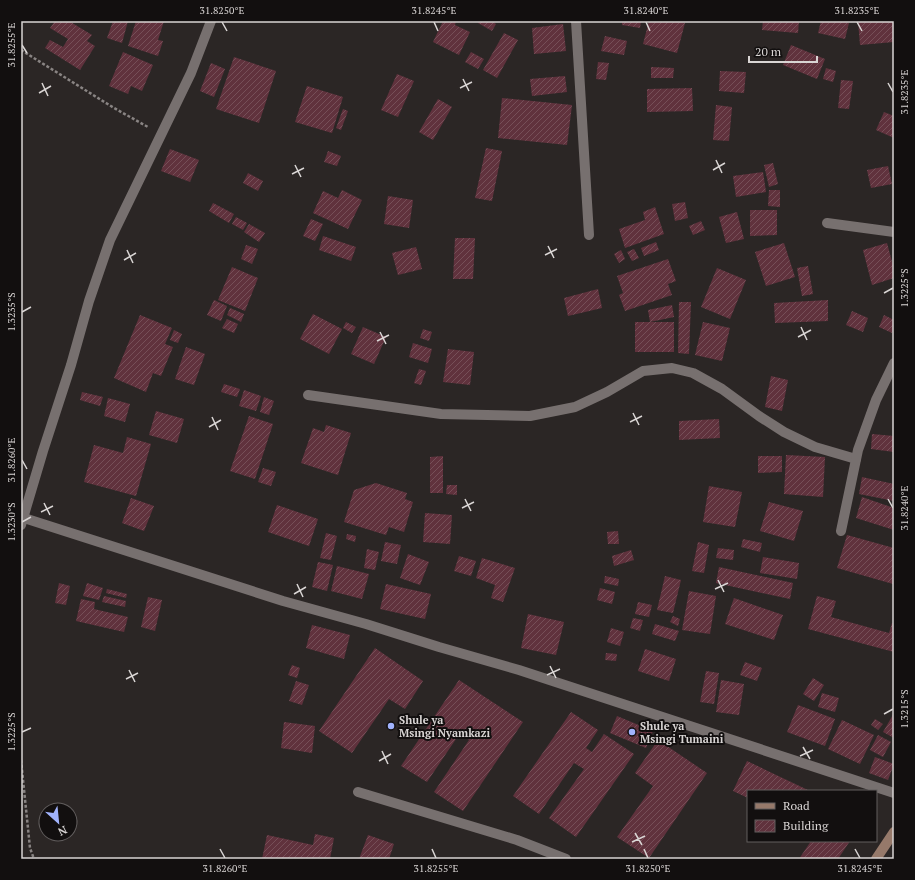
<svg xmlns="http://www.w3.org/2000/svg" width="915" height="880" font-family="'PT Serif',serif">
<style>
.building{fill:url(#building-hatch)}
.lines{fill:none;stroke-linecap:round;stroke-linejoin:round}
.path{stroke:#898483;stroke-width:2.5;stroke-dasharray:3 2;stroke-linecap:butt}
.street{stroke:#77706f;stroke-width:10}
.secondary{stroke:#96796a;stroke-width:10}
.ticks{fill:none;stroke:#d9d5d4;stroke-width:1.5}
.poi-dot{fill:#a1b3fd;stroke:#120f0f;stroke-width:1.5}
.labels{text-anchor:middle;stroke-width:4;stroke-linejoin:round;paint-order:stroke}
.poi-label{font-size:11px;font-weight:bold;fill:#d9d5d4;stroke:#120f0f;text-anchor:start}
.neatline{fill:none;stroke:#d9d5d4;stroke-width:1.5}
.ticks-label{font-size:10px;text-anchor:middle;fill:#d9d5d4}
</style>
<defs>
<pattern id="building-hatch" width="6" height="6" patternUnits="userSpaceOnUse"><rect width="6" height="6" fill="#60323d"/><path d="M-1 1l2-2M0 6l6-6M5 7l2-2" fill="none" stroke="#764f58"/></pattern>
</defs>
<rect width="100%" height="100%" fill="#2b2625"/>
<g class="building">
<path d="M55,21H69L92,35L87,41L95,46L80,70L45,48L50,40L63,47L68,39L50,28Z"/>
<path d="M113,21H128L122,43L107,38Z"/>
<path d="M136,21H164L158,40L163,41L158,56L128,46Z"/>
<path d="M443,21H456L455,25L470,32L459,55L433,42Z"/>
<path d="M479,21H492L496,24L492,31L478,23Z"/>
<path d="M622,21H641L640,28L622,25Z"/>
<path d="M649,21H679L685,23L677,53L643,44Z"/>
<path d="M763,21H799L798,33L762,30Z"/>
<path d="M821,21H842L849,23L845,39L818,33Z"/>
<path d="M858,21H894V42L860,45Z"/>
<path d="M563,24L566,51L534,54L532,28Z"/>
<path d="M504,33L518,40L497,78L483,70Z"/>
<path d="M605,36L627,41L624,55L601,51Z"/>
<path d="M791,45L825,59L817,79L783,65Z"/>
<path d="M123,52L153,65L142,91L131,86L128,94L109,86Z"/>
<path d="M471,52L484,59L478,69L465,62Z"/>
<path d="M234,57L276,71L259,123L216,109Z"/>
<path d="M598,62L609,63L606,80L596,79Z"/>
<path d="M211,63L225,69L214,97L200,91Z"/>
<path d="M651,67L674,68L673,78H651Z"/>
<path d="M826,68L836,71L833,82L823,79Z"/>
<path d="M720,71L746,72L744,93L719,91Z"/>
<path d="M397,74L414,81L398,117L381,110Z"/>
<path d="M565,76L567,92L532,96L530,79Z"/>
<path d="M841,80L853,81L849,109L838,108Z"/>
<path d="M307,86L343,97L332,133L295,122Z"/>
<path d="M692,88L693,111L647,112V89Z"/>
<path d="M502,98L572,105L567,145L498,138Z"/>
<path d="M438,99L452,107L433,140L419,132Z"/>
<path d="M716,105L732,107L729,141L713,140Z"/>
<path d="M343,109L348,111L341,130L336,128Z"/>
<path d="M884,112L894,116V138L876,130Z"/>
<path d="M486,148L502,151L492,201L475,198Z"/>
<path d="M170,149L199,160L190,182L161,171Z"/>
<path d="M328,151L341,156L337,166L324,162Z"/>
<path d="M773,163L778,184L769,187L764,165Z"/>
<path d="M888,166L892,184L871,188L867,170Z"/>
<path d="M763,172L766,192L736,197L733,176Z"/>
<path d="M248,173L263,181L258,191L243,183Z"/>
<path d="M342,190L362,200L348,229L313,213L323,191L338,198Z"/>
<path d="M769,190H780V207L768,206Z"/>
<path d="M388,196L413,200L409,228L384,224Z"/>
<path d="M685,202L688,218L675,221L672,204Z"/>
<path d="M213,203L234,214L229,223L209,211Z"/>
<path d="M655,207L664,234L625,248L619,229L645,220L643,212Z"/>
<path d="M750,210H777V235L750,236Z"/>
<path d="M737,212L744,239L726,243L719,217Z"/>
<path d="M236,217L247,223L243,230L232,224Z"/>
<path d="M311,219L323,224L315,241L303,236Z"/>
<path d="M701,221L705,230L693,235L689,226Z"/>
<path d="M249,224L265,233L259,242L244,232Z"/>
<path d="M323,236L356,247L351,261L319,250Z"/>
<path d="M455,238H475L473,279H453Z"/>
<path d="M656,242L659,250L644,256L641,248Z"/>
<path d="M784,243L795,277L766,286L755,252Z"/>
<path d="M887,243L894,269V278L872,285L863,250Z"/>
<path d="M246,245L258,249L252,264L241,259Z"/>
<path d="M416,247L422,269L398,275L392,253Z"/>
<path d="M634,249L639,258L632,261L627,252Z"/>
<path d="M621,250L625,259L619,263L614,254Z"/>
<path d="M668,259L676,281L668,284L672,295L625,311L619,295L623,293L617,276Z"/>
<path d="M808,266L813,294L802,296L797,268Z"/>
<path d="M232,267L258,278L245,311L218,300Z"/>
<path d="M717,268L746,280L730,319L701,307Z"/>
<path d="M598,289L602,308L568,316L564,298Z"/>
<path d="M214,300L227,306L221,321L207,315Z"/>
<path d="M828,300V321L775,323L774,303Z"/>
<path d="M679,302H691L689,354L678,353Z"/>
<path d="M672,305L674,317L650,322L648,310Z"/>
<path d="M230,308L244,314L241,322L227,315Z"/>
<path d="M852,311L868,318L863,332L846,325Z"/>
<path d="M313,314L342,329L329,354L300,339Z"/>
<path d="M140,315L172,328L165,344L173,347L161,376L153,373L146,392L114,378Z"/>
<path d="M884,315L894,320V328L892,333L879,327Z"/>
<path d="M227,319L238,324L234,333L222,328Z"/>
<path d="M346,322L356,327L352,333L343,328Z"/>
<rect x="635" y="322" width="39" height="30"/>
<path d="M703,322L730,328L722,361L695,355Z"/>
<path d="M363,327L386,337L374,364L351,354Z"/>
<path d="M423,329L432,332L429,341L420,338Z"/>
<path d="M174,330L182,334L178,343L170,340Z"/>
<path d="M413,343L432,349L428,363L409,357Z"/>
<path d="M186,347L205,354L194,385L175,379Z"/>
<path d="M448,349L474,352L470,385L443,382Z"/>
<path d="M419,369L426,371L421,385L414,383Z"/>
<path d="M771,376L788,380L782,411L765,407Z"/>
<path d="M224,384L240,389L237,397L221,392Z"/>
<path d="M244,390L261,396L256,411L239,406Z"/>
<path d="M82,392L103,397L100,406L80,400Z"/>
<path d="M264,397L274,401L269,415L260,412Z"/>
<path d="M108,398L130,404L125,422L104,416Z"/>
<path d="M156,411L184,419L177,443L149,435Z"/>
<path d="M249,416L273,424L255,479L230,471Z"/>
<path d="M719,419L720,438L679,440V421Z"/>
<path d="M326,425L351,433L338,475L301,463L313,428L324,432Z"/>
<path d="M872,434L894,436V452L871,449Z"/>
<path d="M127,437L151,444L136,496L84,482L94,445L123,453Z"/>
<path d="M786,455L825,457L823,497L784,494Z"/>
<path d="M443,456V493H430V457Z"/>
<path d="M758,456H782V472L758,473Z"/>
<path d="M263,468L276,472L271,486L258,482Z"/>
<path d="M862,477L894,484V501L859,494Z"/>
<path d="M376,483L407,493L405,499L413,502L404,532L389,527L386,535L344,522L354,490Z"/>
<path d="M447,485H457V495L446,494Z"/>
<path d="M709,486L742,492L735,527L703,522Z"/>
<path d="M862,497L894,508V530L856,518Z"/>
<path d="M131,498L154,506L144,531L122,523Z"/>
<path d="M769,502L803,511L794,541L760,531Z"/>
<path d="M277,505L318,519L309,546L268,532Z"/>
<path d="M425,513L452,515L450,544L423,542Z"/>
<path d="M618,531L619,544H608L607,532Z"/>
<path d="M326,533L337,536L331,560L320,558Z"/>
<path d="M347,534L356,536L355,542L346,539Z"/>
<path d="M847,535L894,548L893,584L837,568Z"/>
<path d="M743,539L762,543L760,552L741,547Z"/>
<path d="M385,542L401,545L397,564L381,561Z"/>
<path d="M698,542L709,545L704,573L692,571Z"/>
<path d="M718,548L734,550L733,560L716,558Z"/>
<path d="M367,549L379,552L375,570L364,568Z"/>
<path d="M631,550L634,560L614,566L612,556Z"/>
<path d="M408,554L429,562L420,585L400,578Z"/>
<path d="M459,556L476,561L471,576L454,571Z"/>
<path d="M763,557L799,563L797,579L760,573Z"/>
<path d="M482,558L515,568L503,602L491,598L495,585L476,578Z"/>
<path d="M318,562L333,565L327,591L312,587Z"/>
<path d="M337,566L369,574L362,599L331,591Z"/>
<path d="M719,567L793,583L790,599L716,583Z"/>
<path d="M605,576L619,579L618,586L604,583Z"/>
<path d="M665,576L681,580L673,613L657,610Z"/>
<path d="M59,583L70,586L66,605L55,603Z"/>
<path d="M87,583L103,588L99,600L83,596Z"/>
<path d="M386,584L431,594L425,619L380,609Z"/>
<path d="M600,588L615,592L612,604L597,600Z"/>
<path d="M107,589L127,594L126,598L106,593Z"/>
<path d="M689,591L716,596L710,634L682,630Z"/>
<path d="M104,596L126,601L125,607L102,602Z"/>
<path d="M817,596L836,601L831,617L889,633L892,623H894V652L808,629Z"/>
<path d="M148,597L162,600L155,631L141,627Z"/>
<path d="M734,598L783,615L774,640L725,624Z"/>
<path d="M81,599L95,602L94,609L128,617L124,632L76,621Z"/>
<path d="M638,602L652,605L649,617L635,614Z"/>
<path d="M528,614L564,622L556,655L521,648Z"/>
<path d="M673,616L680,619L678,626L670,622Z"/>
<path d="M633,618L643,620L640,631L630,628Z"/>
<path d="M655,624L679,631L675,641L652,634Z"/>
<path d="M312,625L350,635L344,659L306,648Z"/>
<path d="M611,628L624,632L620,646L607,642Z"/>
<path d="M375,648L423,681L405,709L389,699L352,753L319,731Z"/>
<path d="M645,649L676,659L669,681L638,671Z"/>
<path d="M606,653L617,654L616,661L605,660Z"/>
<path d="M745,662L762,668L757,681L740,675Z"/>
<path d="M292,665L300,668L297,678L288,675Z"/>
<path d="M706,671L719,673L714,704L700,702Z"/>
<path d="M813,678L824,685L814,701L803,694Z"/>
<path d="M459,680L523,722L463,811L434,792L469,740L460,733L427,782L401,766Z"/>
<path d="M721,680L744,684L739,715L716,712Z"/>
<path d="M296,681L309,685L302,705L289,701Z"/>
<path d="M822,693L839,698L835,712L818,707Z"/>
<path d="M798,705L835,719L825,746L787,732Z"/>
<path d="M571,712L598,730L586,748L592,752L604,734L634,754L576,837L549,818L584,769L574,763L539,814L513,796Z"/>
<path d="M894,713V738L883,732Z"/>
<path d="M617,716L653,731L646,748L610,733Z"/>
<path d="M875,719L883,724L878,730L871,725Z"/>
<path d="M842,720L874,735L860,764L828,749Z"/>
<path d="M284,722L315,726L312,753L281,748Z"/>
<path d="M878,735L891,742L883,757L870,750Z"/>
<path d="M658,740L707,773L649,858L617,837L653,786L635,773Z"/>
<path d="M875,757L894,764L888,780L869,773Z"/>
<path d="M747,761L810,791H748V798L733,791Z"/>
<path d="M315,834L334,838L330,859H262L267,835L313,845Z"/>
<path d="M368,835L394,844L389,859H359Z"/>
<path d="M811,841H850L838,859H799Z"/>
</g>
<g class="lines">
<g class="path">
<path d="M21,50L114,108L148,127"/>
<path d="M21,760L30,848L34,859"/>
</g>
<g class="street">
<path d="M576,21L589,235"/>
<path d="M827,223L894,232"/>
<path d="M308,395L441,414L530,416L575,407L607,392L643,371L672,368L693,373L722,389L759,416L784,432L815,447L856,459"/>
<path d="M24,518L283,601L366,624L439,647L519,670L894,793"/>
<path d="M21,525L43,451L71,365L89,301L110,240L191,73L211,21"/>
<path d="M841,531L858,450L876,400L894,363"/>
<path d="M358,792L517,840L566,859"/>
</g>
<path class="secondary" d="M876,859L894,832"/>
</g>
<path class="ticks" d="M222,22L227,31M434,22L438,31M646,22L650,31M857,22L862,31M22,45L27,53M463,79L469,91M42,83L48,96M888,83L893,92M460,88L472,82M39,93L51,86M716,160L722,173M295,165L301,177M713,170L725,163M292,174L304,168M548,246L554,258M127,250L133,263M545,255L557,249M124,260L136,253M884,293L893,288M22,312L31,307M801,327L807,340M380,332L386,344M798,337L811,330M377,341L389,335M633,413L639,425M212,417L218,430M630,422L642,416M209,427L221,420M22,460L27,469M465,499L471,511M888,499L893,508M44,503L50,515M462,508L474,502M41,512L53,506M22,522L31,517M718,580L724,592M297,584L303,597M715,589L728,583M294,594L306,587M550,666L556,678M129,670L135,682M547,675L560,669M126,679L138,673M884,714L893,709M22,732L31,728M803,747L810,759M382,751L388,764M800,756L813,750M379,761L391,754M635,833L642,845M632,842L645,836M220,849L225,858M432,849L436,858M644,849L648,858M855,849L860,858"/>
<g class="poi-dot">
<circle cx="391" cy="726" r="4"/>
<circle cx="632" cy="732" r="4"/>
</g>
<g class="labels">
<g class="poi-label">
<text x="399" y="724">Shule ya<tspan x="399" dy="13">Msingi Nyamkazi</tspan></text>
<text x="640" y="730">Shule ya<tspan x="640" dy="13">Msingi Tumaini</tspan></text>
</g>
</g>
<rect width="915" height="880" fill="none" stroke="#120f0f" stroke-width="44"/>
<rect x="747" y="790" width="130" height="52" fill="#120f0f" stroke="#625e5e"/>
<rect x="755" y="803" width="20" height="6" fill="#96796a" stroke="#625e5e"/>
<text x="783" y="810" font-size="12" fill="#d9d5d4">Road</text>
<rect x="755" y="820" width="20" height="12" fill="url(#building-hatch)" stroke="#625e5e"/>
<text x="783" y="830" font-size="12" fill="#d9d5d4">Building</text>
<g transform="translate(58 822) rotate(153)"><circle r="19" fill="#120f0f" stroke="#625e5e"/>
<path d="M0-3L7 15L0 10L-7 15Z" fill="#a1b3fd"/>
<text y="-6" font-size="11" font-weight="bold" text-anchor="middle" fill="#d9d5d4">N</text>
</g>
<path d="M749 56v6h68v-6" fill="none" stroke="#d9d5d4" stroke-width="2"/>
<text x="755" y="56" font-size="12" fill="#d9d5d4" stroke="#120f0f" stroke-width="3" paint-order="stroke">20 m</text>
<rect x="22" y="22" width="871" height="836" class="neatline"/>
<g class="ticks-label">
<text x="222" y="14">31.8250°E</text>
<text x="434" y="14">31.8245°E</text>
<text x="646" y="14">31.8240°E</text>
<text x="857" y="14">31.8235°E</text>
<text transform="translate(11 45) rotate(-90)" y="4">31.8255°E</text>
<text transform="translate(904 92) rotate(-90)" y="4">31.8235°E</text>
<text transform="translate(904 288) rotate(-90)" y="4">1.3225°S</text>
<text transform="translate(11 312) rotate(-90)" y="4">1.3235°S</text>
<text transform="translate(11 460) rotate(-90)" y="4">31.8260°E</text>
<text transform="translate(904 508) rotate(-90)" y="4">31.8240°E</text>
<text transform="translate(11 522) rotate(-90)" y="4">1.3230°S</text>
<text transform="translate(904 709) rotate(-90)" y="4">1.3215°S</text>
<text transform="translate(11 732) rotate(-90)" y="4">1.3225°S</text>
<text x="225" y="872">31.8260°E</text>
<text x="436" y="872">31.8255°E</text>
<text x="648" y="872">31.8250°E</text>
<text x="860" y="872">31.8245°E</text>
</g>
</svg>
